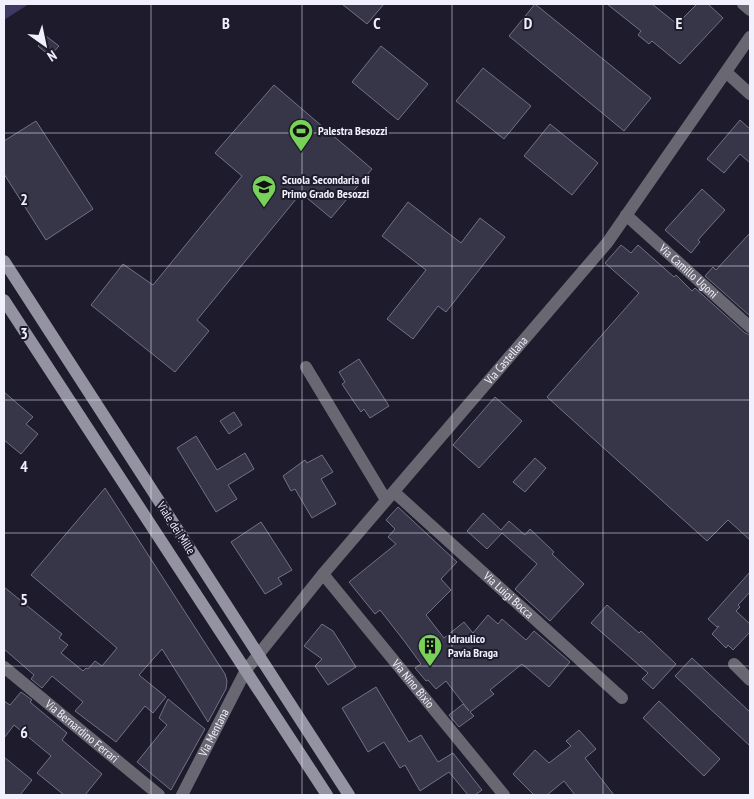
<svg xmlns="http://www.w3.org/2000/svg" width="754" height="799" font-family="'PT Sans Narrow',sans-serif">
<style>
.green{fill:#3e3863}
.building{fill:#373648;stroke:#727186}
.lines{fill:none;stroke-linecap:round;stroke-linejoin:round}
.street{stroke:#696872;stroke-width:12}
.secondary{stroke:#9493a2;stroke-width:12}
.grid{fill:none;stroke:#f1f0fd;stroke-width:1;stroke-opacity:0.55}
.labels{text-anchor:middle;stroke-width:4;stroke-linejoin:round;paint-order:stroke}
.poi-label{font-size:12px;font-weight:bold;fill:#f1f0fd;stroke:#1d1b2c;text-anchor:start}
.street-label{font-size:12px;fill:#f1f0fd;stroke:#1d1b2c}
.grid-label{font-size:16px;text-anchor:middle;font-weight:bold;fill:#f1f0fd;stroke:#1d1b2c;stroke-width:4;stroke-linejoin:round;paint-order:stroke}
</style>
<rect width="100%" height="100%" fill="#1d1b2c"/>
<path class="green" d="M4,4H29L4,20Z"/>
<g class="building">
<path d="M342,4H384L367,24Z"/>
<path d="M535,4L651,98L624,131L509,36Z"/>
<path d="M607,4H652L677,24L697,4H708L723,18L680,64L652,41L649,44L638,35L641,31Z"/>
<path d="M46,36L59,46L50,56L38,46Z"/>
<path d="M381,46L428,84L398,120L352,82Z"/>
<path d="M483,68L531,106L504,139L456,101Z"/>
<path d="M274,85L372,169L331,218L301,193L197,320L209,331L175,372L91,305L123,264L153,285L242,176L215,153Z"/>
<path d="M740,120L750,129V163L740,154L724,173L707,159Z"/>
<path d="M36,121L93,209L46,240L4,174V141Z"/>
<path d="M550,124L598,163L572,195L524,156Z"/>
<path d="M702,189L725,210L698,240L700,242L691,253L665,230Z"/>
<path d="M408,202L461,243L480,218L505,237L446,312L438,306L413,339L387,319L426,270L382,236Z"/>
<path d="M750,233V316L705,276L713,267L716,270Z"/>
<path d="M621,245L631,253L638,245L674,277L676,275L692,291L695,288L745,333L750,335V540L728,520L707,541L547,397L639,293L605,263Z"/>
<path d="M359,359L389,406L370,418L364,409L361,412L354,402L342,384L345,382L339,372Z"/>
<path d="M4,392L33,417L26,424L38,434L21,454L4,440Z"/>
<path d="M495,397L522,421L479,468L453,445Z"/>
<path d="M234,412L242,425L229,434L220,421Z"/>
<path d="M196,436L217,470L245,453L254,469L228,485L237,499L216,512L177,448Z"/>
<path d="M322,455L333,472L321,479L336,504L312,518L295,489L291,491L283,476L305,460L307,463Z"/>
<path d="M535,458L546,468L525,492L513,482Z"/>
<path d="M105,488L225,674L227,681L226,689L208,722L162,649L139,675L166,697L153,713L145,706L116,742L75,711L83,702L52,676L42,688L31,679L34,675L4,649V587L62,634L59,638L68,645L61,653L83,671L86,668L88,669L95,661L102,666L117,648L31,575Z"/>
<path d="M398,507L457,562L441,579L451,590L426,615L444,638L464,622L473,633L488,615L498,624L502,619L526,640L534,631L570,662L549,687L522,664L490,690L494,694L470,712L474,716L459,727L449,715L463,704L469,711L446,681L436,689L428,680L426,681L415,668L421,664L405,642L380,610L375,614L349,582L396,544L388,537L395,529L386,520Z"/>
<path d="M483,513L501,530L509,521L525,535L530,529L554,552L552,554L584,584L550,621L515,589L537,564L502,533L487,549L467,531Z"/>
<path d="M261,522L292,570L278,578L282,584L265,594L231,542Z"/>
<path d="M750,572V592L738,605L740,607L736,611L750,624V632L733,650L728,645L726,648L712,634L719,626L717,627L708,619Z"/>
<path d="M607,605L639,633L641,631L676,664L653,689L642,679L648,673L591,623Z"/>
<path d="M322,624L333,631L356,667L328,685L315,666L322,659L304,646Z"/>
<path d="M692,658L750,712V746L675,676Z"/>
<path d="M376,687L409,742L421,735L438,762L453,753L482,790L475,795H468L449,772L420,791L405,765L400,768L384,742L368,752L342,708Z"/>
<path d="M21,692L32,700L30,702L67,733L62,740L102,774L85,795H64L37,773L51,756L14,725L4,738V701L10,705Z"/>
<path d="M168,699L205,729L171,790L137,762L167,725L159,718Z"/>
<path d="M659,701L720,759L704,776L643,718Z"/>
<path d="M579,730L596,749L585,758L614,795H575L564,781L547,795H534L513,774L535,750L549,763L571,746L566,741Z"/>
<path d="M4,757L32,780L20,795H4Z"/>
</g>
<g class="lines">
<g class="street">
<path d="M743,4L750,10"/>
<path d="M726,72L750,94"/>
<path id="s1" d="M626,215L750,327"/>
<path d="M306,367L386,500"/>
<path id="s2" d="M394,492L622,698"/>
<path id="s3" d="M323,574L504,795"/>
<path d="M734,664L750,680"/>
<path id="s4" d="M4,667L159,795"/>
<path id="s5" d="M182,795L246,670L323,574L607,243L750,37"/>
</g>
<g class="secondary">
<path d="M4,261L349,795"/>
<path d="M4,300L327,795"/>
</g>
</g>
<path class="grid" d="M151,4V795M302,4V795M452,4V795M603,4V795M4,133H750M4,266H750M4,400H750M4,533H750M4,666H750"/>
<defs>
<symbol id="stadium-pin" viewBox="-11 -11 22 30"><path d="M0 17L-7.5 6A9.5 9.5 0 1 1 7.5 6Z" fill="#78d259" stroke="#1d1b2c"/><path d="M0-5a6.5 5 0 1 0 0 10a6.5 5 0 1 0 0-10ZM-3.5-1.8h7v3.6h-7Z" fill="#111"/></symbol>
<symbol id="school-pin" viewBox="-11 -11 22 30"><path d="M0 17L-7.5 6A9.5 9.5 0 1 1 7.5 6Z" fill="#78d259" stroke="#1d1b2c"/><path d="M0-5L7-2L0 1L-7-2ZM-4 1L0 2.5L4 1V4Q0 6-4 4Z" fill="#111"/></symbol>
<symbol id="building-pin" viewBox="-11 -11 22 30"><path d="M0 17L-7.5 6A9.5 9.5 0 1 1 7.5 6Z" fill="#78d259" stroke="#1d1b2c"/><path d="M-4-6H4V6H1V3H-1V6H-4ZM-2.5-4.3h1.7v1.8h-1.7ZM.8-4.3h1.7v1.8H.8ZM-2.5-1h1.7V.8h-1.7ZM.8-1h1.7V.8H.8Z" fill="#111"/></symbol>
</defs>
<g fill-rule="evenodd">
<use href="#stadium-pin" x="287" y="117" width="28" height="38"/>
<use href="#school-pin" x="250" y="173" width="28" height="38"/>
<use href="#building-pin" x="416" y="632" width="28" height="38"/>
</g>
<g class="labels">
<g class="poi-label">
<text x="318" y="135">Palestra Besozzi</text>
<text x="282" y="184">Scuola Secondaria di<tspan x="282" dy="14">Primo Grado Besozzi</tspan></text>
<text x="448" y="643">Idraulico<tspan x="448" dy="14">Pavia Braga</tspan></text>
</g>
<g class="street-label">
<text dy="4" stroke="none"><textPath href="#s1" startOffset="84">Via Camillo Ugoni</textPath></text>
<text dy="4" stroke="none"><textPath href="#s5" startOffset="545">Via Castellana</textPath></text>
<text transform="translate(176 528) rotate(57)" y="4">Viale dei Mille</text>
<text dy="4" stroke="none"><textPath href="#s2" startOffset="154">Via Luigi Bocca</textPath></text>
<text dy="4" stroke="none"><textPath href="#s3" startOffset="142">Via Nino Bixio</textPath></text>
<text dy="4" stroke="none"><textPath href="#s4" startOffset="101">Via Bernardino Ferrari</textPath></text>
<text dy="4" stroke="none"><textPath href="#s5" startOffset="70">Via Mentana</textPath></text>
</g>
</g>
<g class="grid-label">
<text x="226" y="29">B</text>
<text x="377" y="29">C</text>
<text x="528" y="29">D</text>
<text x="679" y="29">E</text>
<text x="24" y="205">2</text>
<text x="24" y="339">3</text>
<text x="24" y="472">4</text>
<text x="24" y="605">5</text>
<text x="24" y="738">6</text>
</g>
<rect width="754" height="799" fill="none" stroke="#f1f0fd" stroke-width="10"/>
<g transform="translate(45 45) rotate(147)" stroke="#1d1b2c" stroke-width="4" paint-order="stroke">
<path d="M0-4L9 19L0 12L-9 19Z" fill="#f1f0fd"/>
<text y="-8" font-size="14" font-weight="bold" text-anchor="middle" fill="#f1f0fd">N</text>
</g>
</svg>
